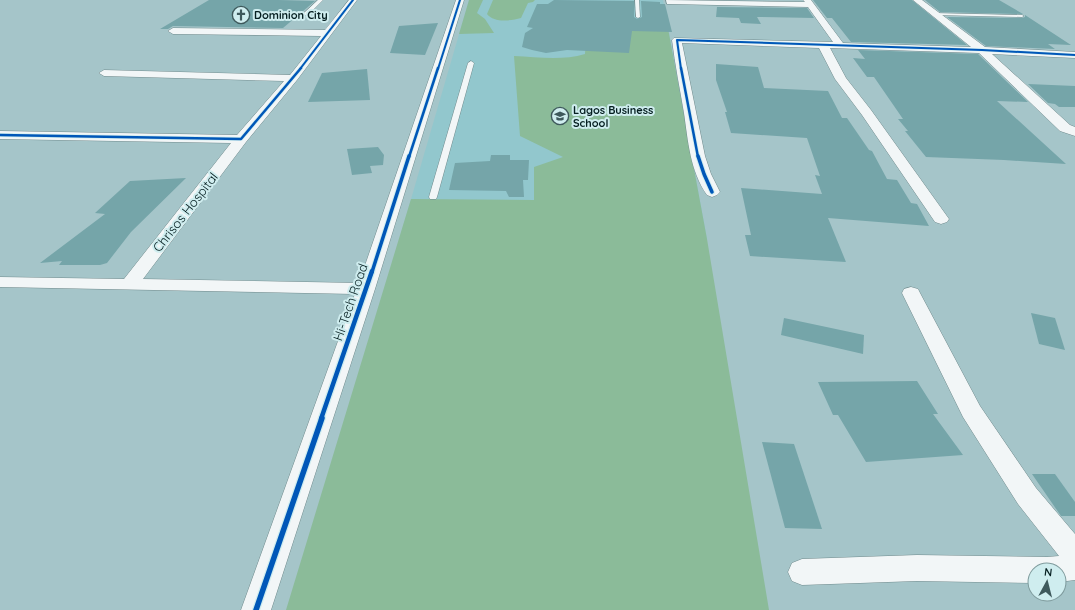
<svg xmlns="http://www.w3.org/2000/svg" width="1075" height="610" font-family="Quicksand,sans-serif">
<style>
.built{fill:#92c7cd}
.green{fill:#8bbb99}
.building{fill:#75a5a9}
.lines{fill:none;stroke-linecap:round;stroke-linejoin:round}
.service-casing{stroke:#708a8c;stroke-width:1}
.minor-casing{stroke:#708a8c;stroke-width:1}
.service{fill:#f2f6f7;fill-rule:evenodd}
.minor{fill:#f2f6f7;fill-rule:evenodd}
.cycleway-far4-casing{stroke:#cfedef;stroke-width:3}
.cycleway-far3-casing{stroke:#cfedef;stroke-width:4}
.cycleway-far2-casing{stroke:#cfedef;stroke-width:5.5}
.cycleway-far1-casing{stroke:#cfedef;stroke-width:7}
.cycleway-casing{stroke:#cfedef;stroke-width:8}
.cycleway-far4{stroke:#0057b8;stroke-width:2}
.cycleway-far3{stroke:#0057b8;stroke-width:2.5}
.cycleway-far2{stroke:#0057b8;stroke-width:3.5}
.cycleway-far1{stroke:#0057b8;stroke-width:4.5}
.cycleway{stroke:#0057b8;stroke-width:5.5}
.labels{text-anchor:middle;stroke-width:4;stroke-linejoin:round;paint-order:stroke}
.far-poi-label{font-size:11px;font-weight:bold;fill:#061f21;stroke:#cfedef;text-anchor:start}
.street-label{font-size:13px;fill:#061f21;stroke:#cfedef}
</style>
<rect width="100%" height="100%" fill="#a5c5c9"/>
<path class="built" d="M469,0H663L707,239L400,237Z"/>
<g class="green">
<path d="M469,0H483L477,13L485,19L494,33L459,34Z"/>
<path d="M493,0H535L533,2L528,3L521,18C510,21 494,23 487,14Z"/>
<path d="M623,20L667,23L707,239L769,610H286L411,199L534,200V167L563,157L520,136L514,56C537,57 562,61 585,54L586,35Z"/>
</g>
<g class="building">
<path d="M209,0H279L315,1L283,28L173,26L168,29H160Z"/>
<path d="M554,0L634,1V17L637,19L642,17L641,1L660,2V4H665L672,32L632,31L629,53L567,50L546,53L532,50L522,47L525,33L533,28L527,27L537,4H548Z"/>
<path d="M813,0H912L967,45L851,42L832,18H827Z"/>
<path d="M925,0H999L1023,14L940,12Z"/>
<path d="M717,7L807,8L814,18L757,17L761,24L741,23L739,18L716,17Z"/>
<path d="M1025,15L1071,45L1048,44L1055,49L986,46L947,17L1022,18L1025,17Z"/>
<path d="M438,23L425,55L390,53L399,26Z"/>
<path d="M858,50L978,54L1028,102L997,101L1066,164L1004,160L926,157L905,131H908L898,119H903L874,77H867L853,58L865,59Z"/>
<path d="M716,64L758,67L764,88L828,91L842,118H847L869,150L872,151L887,179L897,180L911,203L917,204L929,226L828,218L846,262L750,256L745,235H751L741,188L822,194L815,175L820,176L807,138L731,133L725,112H727L716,80Z"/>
<path d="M367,69L370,100L308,102L322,73Z"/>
<path d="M1028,84L1075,86V107H1059L1055,104L1048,103Z"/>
<path d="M378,147L384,155L383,165L370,166L372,173L352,175L347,149Z"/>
<path d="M491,155H510V160H529L528,180H523L524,197H509L506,191L449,190L455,163L490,161Z"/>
<path d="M186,178L131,232L107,263L100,265H59L62,261L40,263L105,214L95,213L130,181Z"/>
<path d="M1031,313L1055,318L1065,350L1039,344Z"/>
<path d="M784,318L864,335L863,354L781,335Z"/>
<path d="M917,381L938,414H933L963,455L866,462L838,415H833L818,382Z"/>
<path d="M762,442L794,444L822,529L785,528Z"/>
<path d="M1032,474H1055L1075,502V516H1061Z"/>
</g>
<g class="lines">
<defs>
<g id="service">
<path d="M318,0H323L308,15H304V13Z"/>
<path d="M635,0H639L640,17L638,18L636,17Z"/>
<path d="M933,13L1022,15L1024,16L1022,17L935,15Z"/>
<path d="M471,61L474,63L437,197L436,199H430L429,197L468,63Z"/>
</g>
<g id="minor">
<path d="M349,0H357L297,80L246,142L143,279L359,283L456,0H464L375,289L271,610H241L355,294L0,287V277L124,279L231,143L0,139V131L237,135L284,81L104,76L99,73L104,70L290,75L321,36L173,34L168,31L173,28L325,30Z"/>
<path d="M666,0L805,2L803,0H811L843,43L971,47L913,0H922L985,47L1075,52V58L992,54L1070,125L1075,127V136L1060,131L979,53L830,48L846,78L871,110L949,219L947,222L941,224L935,222L862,115L835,79L819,48L682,43L705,156L711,174L720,192L717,195L712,197L707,195C690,171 688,140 684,113C680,89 675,65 672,40L674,38L833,42L808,7L670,4H667Z"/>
<path d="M911,287L918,289L920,293L980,406L1036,488L1075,534V580L1059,582V570H1035V583L917,581L802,585L792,581L788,572L792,563L802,559L917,555L1047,557L1059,556L1018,504L963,417L902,293L904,289Z"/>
</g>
</defs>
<use href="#service" class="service-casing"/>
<use href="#minor" class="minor-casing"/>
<use href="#service" class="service"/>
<use href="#minor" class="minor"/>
<defs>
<g id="cycleway-far4">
<path d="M300,69L353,0"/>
<path d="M438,69L460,0"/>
<path d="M681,69L677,40L982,50L1075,55"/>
</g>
<g id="cycleway-far3">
<path d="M681,68L698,157"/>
<path d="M0,135L241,139L301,68"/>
<path d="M409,157L438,68"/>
</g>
<g id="cycleway-far2">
<path d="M698,156L704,174L712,192"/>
<path d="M372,272L409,156"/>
</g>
<path id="cycleway-far1" d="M321,419L372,271"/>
<path id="cycleway" d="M256,610L322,418"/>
</defs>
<use href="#cycleway-far4" class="cycleway-far4-casing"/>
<use href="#cycleway-far3" class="cycleway-far3-casing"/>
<use href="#cycleway-far2" class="cycleway-far2-casing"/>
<use href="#cycleway-far1" class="cycleway-far1-casing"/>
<use href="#cycleway" class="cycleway-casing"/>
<use href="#cycleway-far4" class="cycleway-far4"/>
<use href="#cycleway-far3" class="cycleway-far3"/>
<use href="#cycleway-far2" class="cycleway-far2"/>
<use href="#cycleway-far1" class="cycleway-far1"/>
<use href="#cycleway" class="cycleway"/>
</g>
<defs>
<symbol id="church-ring" viewBox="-11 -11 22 22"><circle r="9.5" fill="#cfedef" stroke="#3e595c" stroke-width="1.5"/><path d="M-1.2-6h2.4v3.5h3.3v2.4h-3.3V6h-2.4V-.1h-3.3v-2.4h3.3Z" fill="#3e595c"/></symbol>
<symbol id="university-ring" viewBox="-11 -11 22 22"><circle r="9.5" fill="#cfedef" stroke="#3e595c" stroke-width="1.5"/><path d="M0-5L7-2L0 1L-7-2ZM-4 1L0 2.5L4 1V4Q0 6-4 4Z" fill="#3e595c"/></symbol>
</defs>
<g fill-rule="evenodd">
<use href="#church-ring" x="231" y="5" width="20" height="20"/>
<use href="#university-ring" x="550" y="106" width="20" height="20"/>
</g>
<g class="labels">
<g class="far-poi-label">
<text x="254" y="19">Dominion City</text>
<text x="573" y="114">Lagos Business<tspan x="573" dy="13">School</tspan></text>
</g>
<g class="street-label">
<text transform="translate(185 212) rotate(-52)" y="5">Chrisos Hospital</text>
<text transform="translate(350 302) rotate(-71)" y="5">Hi-Tech Road</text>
</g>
</g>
<g transform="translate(1047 582) rotate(7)"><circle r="19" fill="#cfedef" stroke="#7f9b9d"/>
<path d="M0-3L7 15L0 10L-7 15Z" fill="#3e595c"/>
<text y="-6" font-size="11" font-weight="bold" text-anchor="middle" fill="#061f21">N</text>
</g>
</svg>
